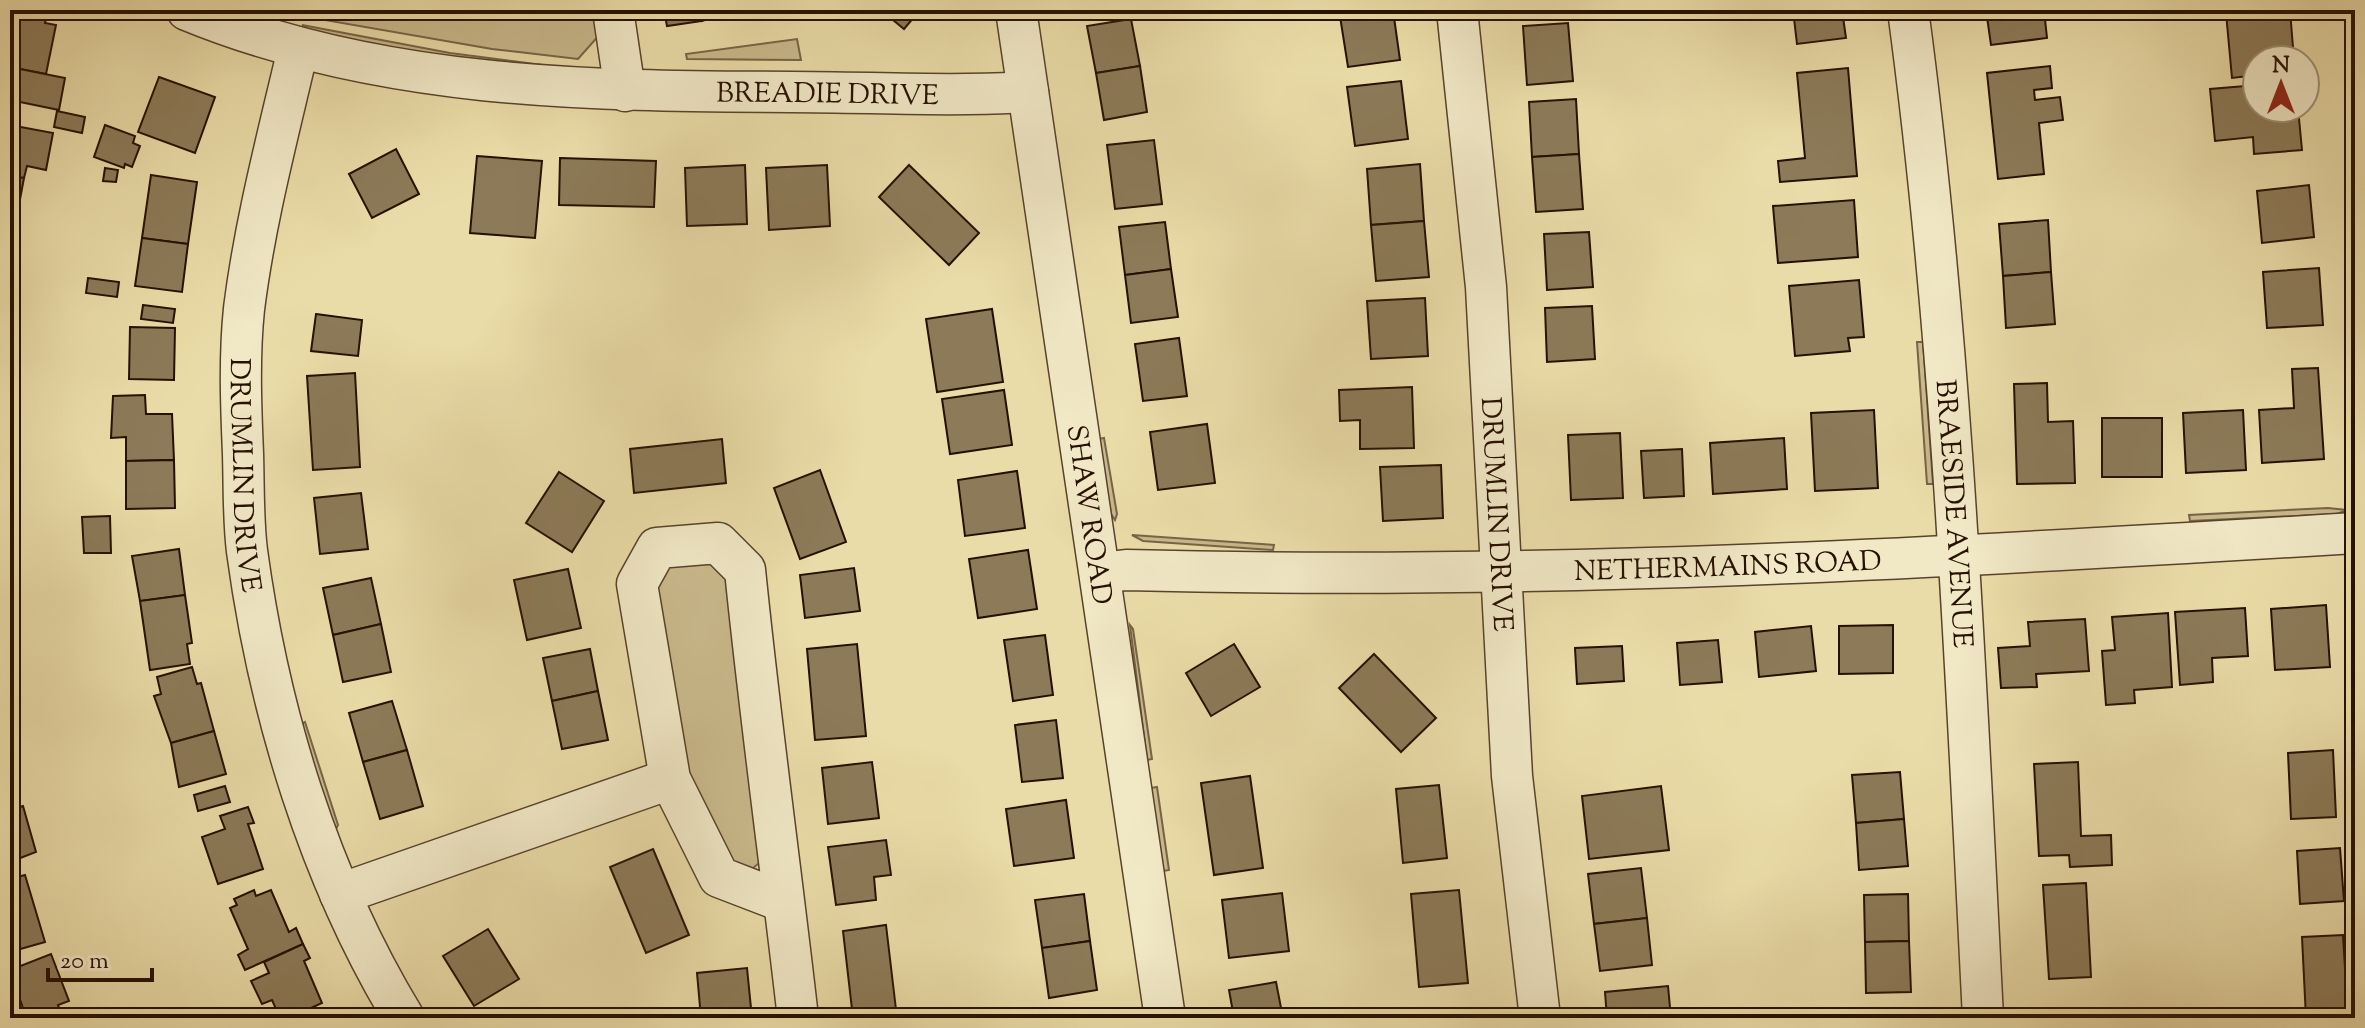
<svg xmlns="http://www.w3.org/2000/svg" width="2365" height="1028" font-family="'Sorts Mill Goudy',serif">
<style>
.green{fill:#c9b98c;stroke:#786446;stroke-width:2}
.building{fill:#8c7a58;stroke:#261001;stroke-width:2}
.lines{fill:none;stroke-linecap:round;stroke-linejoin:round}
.minor-casing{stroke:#57432b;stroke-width:43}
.minor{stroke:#f1e8c6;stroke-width:40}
.labels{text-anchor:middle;stroke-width:7;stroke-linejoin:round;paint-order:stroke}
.street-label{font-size:28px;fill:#261001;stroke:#f1e8c6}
</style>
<rect width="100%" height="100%" fill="#eadca8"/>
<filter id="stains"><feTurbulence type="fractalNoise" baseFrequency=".0025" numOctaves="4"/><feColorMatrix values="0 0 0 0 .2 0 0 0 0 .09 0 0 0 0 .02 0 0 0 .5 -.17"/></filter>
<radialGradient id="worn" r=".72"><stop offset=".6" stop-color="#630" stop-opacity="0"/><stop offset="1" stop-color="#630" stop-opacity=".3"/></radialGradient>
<g class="green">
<path d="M289,10H598L602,32L578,59L492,49L290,14Z"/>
<path d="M302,25L450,53L566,68L449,58L314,33Z"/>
<path d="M797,39L801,60L687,59L686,54Z"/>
<path d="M1917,342H1923L1933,484H1927Z"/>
<path d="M1104,438L1117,514L1115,520L1111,514L1098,439Z"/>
<path d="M2328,508L2347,510L2337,514L2190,521L2189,515Z"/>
<path d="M1132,535L1274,545L1273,550L1143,541Z"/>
<path d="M674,551L727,569L764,859L747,873L735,869L690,776L649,588Z"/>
<path d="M1130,625L1133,629L1152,759L1147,760Z"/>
<path d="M305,722L338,825L335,831L299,725Z"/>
<path d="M1157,787L1169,870L1163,871L1151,788Z"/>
</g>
<g class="building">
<path d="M16,10H48L45,23L56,25L46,74L10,67V26Z"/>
<path d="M664,10H700L702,21L667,26Z"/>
<path d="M700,10H730V11L704,15L705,20L702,21Z"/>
<path d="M881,10H920L904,29Z"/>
<path d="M1339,10H1393L1400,60L1348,67Z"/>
<path d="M1793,10H1842L1846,38L1797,44Z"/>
<path d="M1986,10H2044L2047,38L1991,45Z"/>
<path d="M2259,10H2290L2294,60H2257V75L2232,78L2226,13Z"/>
<path d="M1131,19L1140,66L1096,73L1087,26Z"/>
<path d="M1568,23L1573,81L1527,85L1523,26Z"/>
<path d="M1140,66L1147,112L1104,120L1096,73Z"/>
<path d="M2050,66L2052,88L2034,90L2035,100L2060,97L2063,120L2039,123L2044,174L1998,179L1987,73Z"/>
<path d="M10,67L65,78L59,110L10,100Z"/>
<path d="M1848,68L1857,176L1780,182L1778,161L1805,158L1797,73Z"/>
<path d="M159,77L215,97L195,153L138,132Z"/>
<path d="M1401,81L1408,139L1355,146L1347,87Z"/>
<path d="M2257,85V108H2298L2302,150L2254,154L2253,137L2215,141L2210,89Z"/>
<path d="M1576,99L1579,154L1532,157L1529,102Z"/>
<path d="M57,111L85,117L82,133L54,127Z"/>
<path d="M10,125L53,133L46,170L27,166L24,178L10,176Z"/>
<path d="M105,125L135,136L133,143L140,146L132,167L125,164L124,168L94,157Z"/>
<path d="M1154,140L1162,204L1115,209L1107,145Z"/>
<path d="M396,149L419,194L372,218L349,174Z"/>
<path d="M1579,154L1583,209L1536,212L1532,157Z"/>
<path d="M477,156L542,161L535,238L470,233Z"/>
<path d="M560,158L656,161L654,207L559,205Z"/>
<path d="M1420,164L1424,221L1371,225L1367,169Z"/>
<path d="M745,165L747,224L687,226L685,168Z"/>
<path d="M827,165L830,226L769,230L766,168Z"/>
<path d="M909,165L979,233L949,265L879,197Z"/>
<path d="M105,168L118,170L116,182L103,181Z"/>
<path d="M151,175L197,182L188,244L142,238Z"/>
<path d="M10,176L24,178L18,210L10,208Z"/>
<path d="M2309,185L2314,237L2262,243L2257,191Z"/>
<path d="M1854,200L1858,257L1778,263L1773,206Z"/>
<path d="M2048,220L2051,272L2003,276L1999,224Z"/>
<path d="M1424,221L1429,277L1376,281L1371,225Z"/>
<path d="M1165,222L1171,269L1125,275L1119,227Z"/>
<path d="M1589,232L1593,287L1547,290L1544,234Z"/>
<path d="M142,238L188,244L182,292L135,286Z"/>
<path d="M2319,268L2323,325L2267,328L2263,272Z"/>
<path d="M1171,269L1178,317L1131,323L1125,275Z"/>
<path d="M2051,272L2055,324L2006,328L2003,276Z"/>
<path d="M88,278L119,282L117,297L86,293Z"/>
<path d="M1859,280L1864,337L1848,338L1850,351L1795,356L1789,286Z"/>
<path d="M1425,298L1428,356L1371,359L1367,301Z"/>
<path d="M143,305L175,309L173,323L141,319Z"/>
<path d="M1592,306L1595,359L1547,362L1545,308Z"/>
<path d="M992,309L1003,382L937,392L926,319Z"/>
<path d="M316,314L362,320L358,356L311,351Z"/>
<path d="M130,327L175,328L174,380L129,379Z"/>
<path d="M1179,338L1187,396L1143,401L1135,344Z"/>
<path d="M2318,368L2324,459L2262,463L2259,410L2294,408L2292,369Z"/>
<path d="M355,373L360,467L313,470L307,376Z"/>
<path d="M2047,383L2048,422L2073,421L2075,483L2017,484L2014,384Z"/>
<path d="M1412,387L1414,448L1360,449V420L1340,421L1339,390Z"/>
<path d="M1004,390L1012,445L950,454L942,399Z"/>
<path d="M145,395L146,414H172L174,460L126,461V437L111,438L113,396Z"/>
<path d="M1874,410L1878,488L1815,491L1811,413Z"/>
<path d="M2243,410L2246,470L2186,473L2183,413Z"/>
<rect x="2102" y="418" width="60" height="59"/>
<path d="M1207,424L1215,483L1158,490L1150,432Z"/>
<path d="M1620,433L1623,498L1571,500L1568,435Z"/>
<path d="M1784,438L1787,489L1713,494L1710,443Z"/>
<path d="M722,439L726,483L634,493L630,449Z"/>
<path d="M1682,449L1684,496L1644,498L1641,451Z"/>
<path d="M174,460L175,508L126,509V461Z"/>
<path d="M1441,465L1443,518L1383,521L1380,467Z"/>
<path d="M820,470L846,542L800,559L774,488Z"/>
<path d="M1017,471L1025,528L965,536L958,480Z"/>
<path d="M559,472L604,501L572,552L526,523Z"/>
<path d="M361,493L368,549L320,554L314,498Z"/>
<path d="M110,516L111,553H84L82,517Z"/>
<path d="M179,549L185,595L140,601L132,556Z"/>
<path d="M1028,550L1037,609L978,618L969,559Z"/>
<path d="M854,568L860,611L805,618L800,575Z"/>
<path d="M568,569L581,628L527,640L514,580Z"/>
<path d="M371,578L381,624L333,635L323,588Z"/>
<path d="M185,595L192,643L187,644L190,664L150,670L140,601Z"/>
<path d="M2326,605L2330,667L2275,670L2271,609Z"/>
<path d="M2245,608L2248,656L2212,658L2213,682L2180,685L2175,612Z"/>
<path d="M2168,613L2172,687L2134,690L2135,703L2106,705L2102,651L2115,650L2112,617Z"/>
<path d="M2085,619L2089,671L2036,674L2037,687L2001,688L1998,648L2030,646L2028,622Z"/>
<path d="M381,624L391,672L343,682L333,635Z"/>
<path d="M1893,625V673L1839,674V626Z"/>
<path d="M1811,626L1816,671L1759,677L1755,632Z"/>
<path d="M1045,635L1053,695L1013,701L1004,640Z"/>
<path d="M1718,640L1722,682L1680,685L1677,643Z"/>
<path d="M857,644L866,736L815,740L807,649Z"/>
<path d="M1234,644L1260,687L1211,716L1186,673Z"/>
<path d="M1622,646L1624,681L1577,684L1575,648Z"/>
<path d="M590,649L598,691L552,701L543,658Z"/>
<path d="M1374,654L1436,718L1401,752L1339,688Z"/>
<path d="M192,667L197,684L201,683L214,731L171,743L154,696L161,694L157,677Z"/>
<path d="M598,691L608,740L562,749L552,701Z"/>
<path d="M392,701L407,750L363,762L349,713Z"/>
<path d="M1056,720L1063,778L1022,782L1015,725Z"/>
<path d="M214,731L226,774L179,787L171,743Z"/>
<path d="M407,750L423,806L380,819L363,762Z"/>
<path d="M2333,750L2336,817L2291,819L2288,753Z"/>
<path d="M872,762L879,818L828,824L822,768Z"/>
<path d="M2078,762L2081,836L2111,835L2112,865L2070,867L2069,855L2039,856L2034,764Z"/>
<path d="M1900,772L1904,819L1856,823L1852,775Z"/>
<path d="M1250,776L1263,868L1214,875L1201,783Z"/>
<path d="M1439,785L1447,858L1403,863L1396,789Z"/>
<path d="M225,786L230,802L198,811L194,795Z"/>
<path d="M1661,786L1669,850L1589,859L1582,796Z"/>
<path d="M1066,800L1074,858L1014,866L1006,809Z"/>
<path d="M23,806L36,852L10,862V810Z"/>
<path d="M248,807L254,823L248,824L263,869L218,884L202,837L225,829L220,816Z"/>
<path d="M1904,819L1908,866L1859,870L1856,823Z"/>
<path d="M886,840L891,875L874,877L876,900L836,905L828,847Z"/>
<path d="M2340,848L2344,901L2300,904L2297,851Z"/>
<path d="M653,849L689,935L646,953L610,867Z"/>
<path d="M1641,868L1647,918L1594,924L1588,874Z"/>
<path d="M25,875L45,942L10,952V879Z"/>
<path d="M2086,883L2091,977L2049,979L2043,885Z"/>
<path d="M254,890L256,896L271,890L289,932L296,928L303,944L245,970L238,955L248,949L230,908L237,905L234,899Z"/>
<path d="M1459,890L1468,983L1419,987L1411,894Z"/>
<path d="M1282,893L1289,951L1229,958L1222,900Z"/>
<path d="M1084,894L1090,941L1042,948L1035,900Z"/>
<path d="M1908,894L1909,941L1865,942L1864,895Z"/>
<path d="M1647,918L1652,965L1600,971L1594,924Z"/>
<path d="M886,925L897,1018H853L843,931Z"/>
<path d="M488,929L519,979L474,1006L443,956Z"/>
<path d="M2343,935L2348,1018H2306L2302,937Z"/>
<path d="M1090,941L1097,990L1049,998L1042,948Z"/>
<path d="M1909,941L1911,992L1866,993L1865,942Z"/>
<path d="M303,944L310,958L304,961L322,1003L289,1018H280L272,1000L262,1004L251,981L269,973L264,962Z"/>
<path d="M51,954L69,1001L58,1005L63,1018L26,1017L10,970Z"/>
<path d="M747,968L752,1018H701L697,973Z"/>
<path d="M1276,982L1283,1018H1234L1229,990Z"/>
<path d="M1668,986L1671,1018H1607L1605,992Z"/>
<path d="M2095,1008V1018H2051V1010Z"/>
</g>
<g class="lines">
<defs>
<g id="minor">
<path id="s1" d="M187,10C379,89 587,91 791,92C870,92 950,97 1028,92"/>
<path d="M613,10L625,91"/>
<path id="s2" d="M1016,10L1165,1018"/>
<path id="s3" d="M1457,10L1486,287L1512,776L1540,1018"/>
<path id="s4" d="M1908,10C1953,344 1966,682 1983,1018"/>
<path id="s5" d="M298,49C278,135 255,221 244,309C239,357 241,407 243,454C244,486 243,519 247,551C269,713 319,878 404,1018"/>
<path id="s6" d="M1100,573L1126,570C1536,581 1946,558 2355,533"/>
<path d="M340,894L670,779"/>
<path d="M784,902L719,877L670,779L637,584L657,548L718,543L745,570C760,719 781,869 798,1018"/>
</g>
</defs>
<use href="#minor" class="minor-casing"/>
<use href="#minor" class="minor"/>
</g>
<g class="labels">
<g class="street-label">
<text dy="10" stroke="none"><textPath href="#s1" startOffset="650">BREADIE DRIVE</textPath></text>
<text dy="10" stroke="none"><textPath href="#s5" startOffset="432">DRUMLIN DRIVE</textPath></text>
<text dy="10" stroke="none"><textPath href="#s4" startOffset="506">BRAESIDE AVENUE</textPath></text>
<text dy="10" stroke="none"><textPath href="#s2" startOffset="510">SHAW ROAD</textPath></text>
<text dy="10" stroke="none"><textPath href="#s3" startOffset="506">DRUMLIN DRIVE</textPath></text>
<text dy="10" stroke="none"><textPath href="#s6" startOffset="628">NETHERMAINS ROAD</textPath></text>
</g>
</g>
<rect width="2365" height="1028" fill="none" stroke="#eadca8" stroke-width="40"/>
<rect x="12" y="12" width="2341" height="1004" fill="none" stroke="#261001" stroke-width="4"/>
<rect x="20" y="20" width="2325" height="988" fill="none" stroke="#261001" stroke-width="2"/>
<g transform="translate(2281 84)"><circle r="38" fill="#f1e8c6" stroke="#a09277" stroke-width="2"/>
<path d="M0-6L14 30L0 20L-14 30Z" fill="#8f2418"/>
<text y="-12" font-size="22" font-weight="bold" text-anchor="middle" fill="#261001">N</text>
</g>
<path d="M48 968v12h104v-12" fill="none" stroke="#261001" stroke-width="4"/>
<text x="60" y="968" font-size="24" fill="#261001" stroke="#f1e8c6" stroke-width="6" paint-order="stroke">20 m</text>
<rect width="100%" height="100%" filter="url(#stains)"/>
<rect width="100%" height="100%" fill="url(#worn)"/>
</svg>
